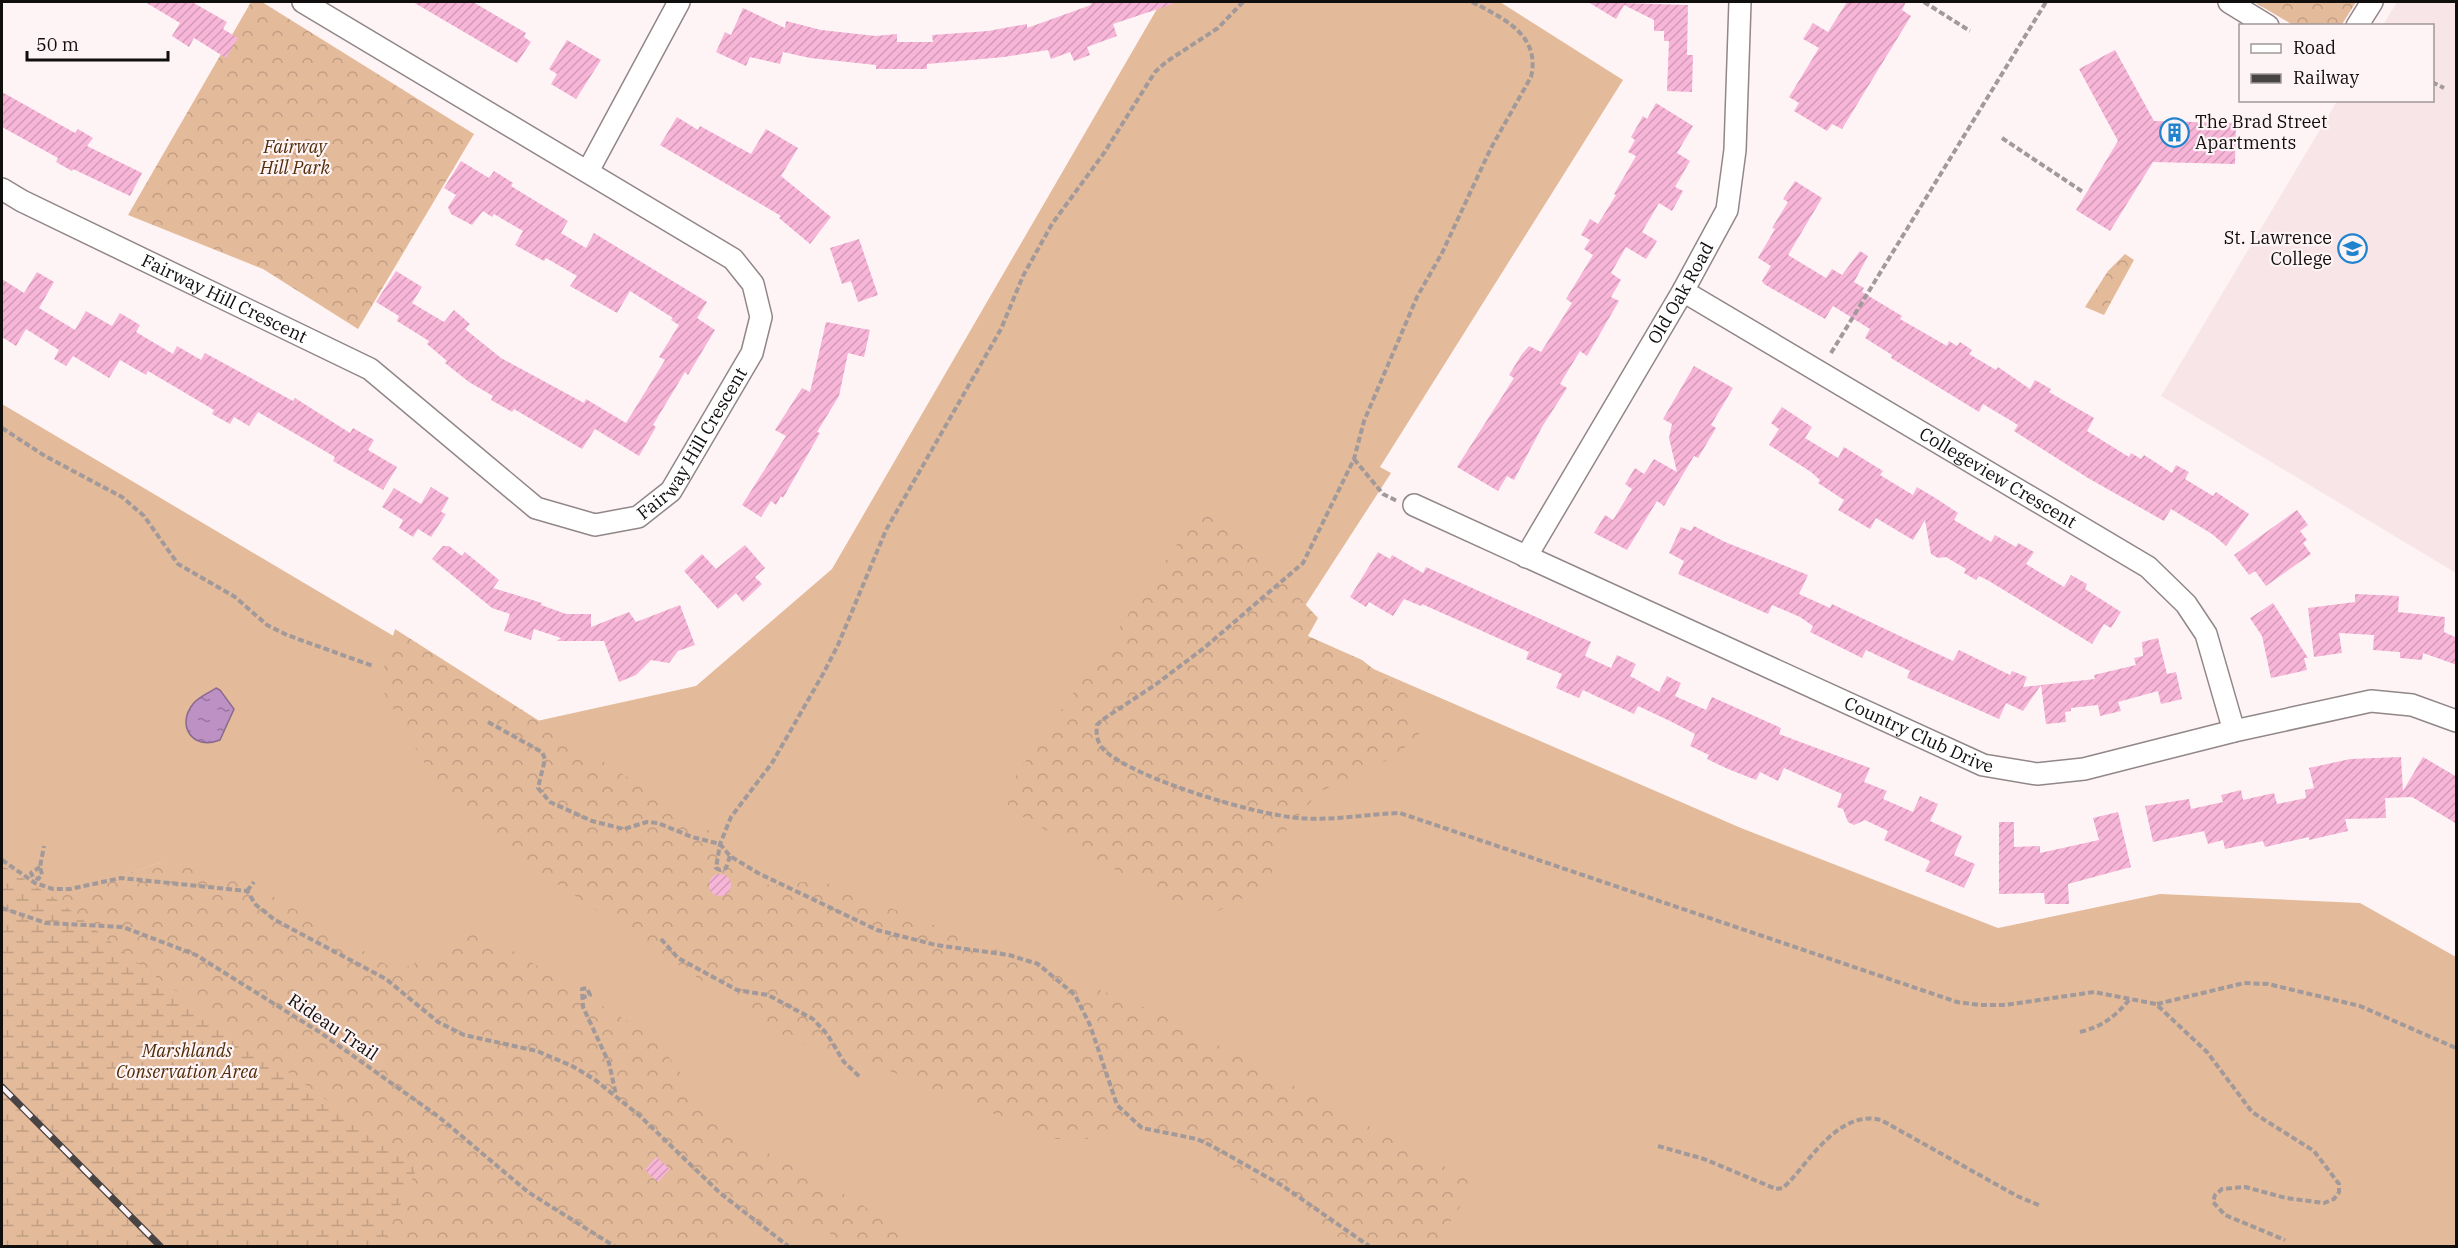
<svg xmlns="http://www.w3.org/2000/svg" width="2458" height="1248" font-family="'IBM Plex Serif',serif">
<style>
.built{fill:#f8e5e7}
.grass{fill:#e3ba9a}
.forest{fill:url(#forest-crowns)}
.wetland{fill:url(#wetland-marsh)}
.water{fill:url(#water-ripples);stroke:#896a8d;stroke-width:1.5}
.building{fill:url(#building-hatch)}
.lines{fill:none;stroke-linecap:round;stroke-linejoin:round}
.minor-casing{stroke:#918788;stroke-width:24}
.path{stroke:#a1999a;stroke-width:4;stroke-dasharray:6 3;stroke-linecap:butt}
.minor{stroke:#fff;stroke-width:21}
.rail-casing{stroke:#494444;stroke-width:7}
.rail{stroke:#fff4f5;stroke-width:4.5;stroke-dasharray:14;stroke-linecap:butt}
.labels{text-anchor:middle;stroke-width:4.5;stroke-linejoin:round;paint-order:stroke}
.poi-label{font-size:18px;fill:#110e0e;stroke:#fff4f5;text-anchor:start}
.park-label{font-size:18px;font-style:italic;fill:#502c08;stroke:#fff4f5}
.street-label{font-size:18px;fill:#110e0e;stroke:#fff4f5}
</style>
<defs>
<pattern id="forest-crowns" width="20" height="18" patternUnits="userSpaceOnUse" patternTransform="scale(1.5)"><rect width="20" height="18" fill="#e3ba9a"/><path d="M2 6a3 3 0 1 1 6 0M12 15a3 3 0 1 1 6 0" fill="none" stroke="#c29f84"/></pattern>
<pattern id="wetland-marsh" width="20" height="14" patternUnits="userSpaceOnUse" patternTransform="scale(1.5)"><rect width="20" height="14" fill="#e3ba9a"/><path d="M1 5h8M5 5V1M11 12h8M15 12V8" fill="none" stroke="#c29f84"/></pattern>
<pattern id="water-ripples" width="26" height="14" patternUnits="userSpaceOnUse" patternTransform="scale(1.5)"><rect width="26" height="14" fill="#bd91c4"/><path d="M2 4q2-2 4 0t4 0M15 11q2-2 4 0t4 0" fill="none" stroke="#98759e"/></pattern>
<pattern id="building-hatch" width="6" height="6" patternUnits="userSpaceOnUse" patternTransform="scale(1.5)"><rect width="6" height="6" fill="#f7b5d8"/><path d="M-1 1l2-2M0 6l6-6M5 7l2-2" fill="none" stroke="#d39ab8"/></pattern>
</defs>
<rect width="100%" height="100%" fill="#fff4f5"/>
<path class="built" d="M2397,2H2456V573L2161,396L2337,101L2432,100V26L2383,25Z"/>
<path class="grass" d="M1161,2H1500L1623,80L1380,467L1391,473L1288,632L1741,828L1998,928L2160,894L2360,903L2456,957V1246H695L161,862L56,899L2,865V404L537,721L696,686L832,569Z"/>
<g class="forest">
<path d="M251,2H262L474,134L358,329L263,269L128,215Z"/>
<path d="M2254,2H2356L2341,26L2293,25Z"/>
<path d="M2125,254L2134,260L2104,315L2085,307L2108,271Z"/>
<path d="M1201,510L1248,543L1318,618L1308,636L1362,660L1407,695L1420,737L1381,764L1319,792L1281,837L1269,885L1214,913L1172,902L1009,809L1005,791Z"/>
<path d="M395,629L707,828L734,866L771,886L819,880L1156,1012L1475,1183L1435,1246H1352L1189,1139L1128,1120L1087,1139H1055L863,1060L791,1040L554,882L462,811L433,778L379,684Z"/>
<path d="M161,862L246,880L405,976L407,967L480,931L655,1038L720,1127L860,1203L914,1246H849L816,1224L723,1228L724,1246H2V865L56,898Z"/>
</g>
<path class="wetland" d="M2,865L56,899L148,971L418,1166L382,1246H2Z"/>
<path class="water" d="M216,688L220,690L234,709L220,740C192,751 176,725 193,704C198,697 209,693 216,688Z"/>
<g class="building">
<path d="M145,2H192L227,22L223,29L238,38L226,58L194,38L189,47L172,36L180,23Z"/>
<path d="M413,2H473L526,33L524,37L531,42L517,63Z"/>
<path d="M1090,2H1172L1173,4L1113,24L1117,36L1087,47L1090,55L1074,61L1070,52L1051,59L1048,50L1004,57L927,64V69H876V65L810,58L783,52L780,64L750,57L746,66L716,52L725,32L731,35L743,8L785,28L786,21L821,30L876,36L897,34V42H933L932,35L988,31L1027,24V28L1091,5Z"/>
<path d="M1588,2L1688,5L1687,55H1693L1692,92L1667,91L1669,41H1664V31H1654V20L1624,5L1616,19Z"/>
<path d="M1847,2H1906L1902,10L1911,16L1842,129L1832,124L1827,131L1794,111L1799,103L1789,97L1819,48L1803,39L1813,23L1828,32Z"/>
<path d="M567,40L601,60L576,99L551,84L557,74L549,69Z"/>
<path d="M2115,50L2154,121L2236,123L2235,164L2153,162L2110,231L2076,210L2118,141L2079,69Z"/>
<path d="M2,92L75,133L78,129L93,138L87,146L142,173L130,196L73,169L72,171L56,162L58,158L2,127Z"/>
<path d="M1656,103L1693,126L1677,153L1690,161L1675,187L1683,191L1672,211L1659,203L1642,232L1657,241L1646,259L1626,247L1611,273L1621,280L1611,297L1619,301L1587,356L1580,351L1560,384L1567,388L1542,427L1514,480L1507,476L1498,491L1457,467L1514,378L1509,375L1522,354L1529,346L1541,352L1572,303L1566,299L1593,255L1584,249L1590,240L1581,235L1590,219L1598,224L1616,195L1614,194L1636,156L1628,152L1635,140L1631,137L1643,116L1647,119Z"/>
<path d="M677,117L698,130L700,126L751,154L766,129L798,148L781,176L831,217L810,244L779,218L781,216L660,145Z"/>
<path d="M461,161L489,178L494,171L513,183L511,186L568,221L561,233L586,248L594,233L707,302L697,318L715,330L688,375L685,372L653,425L656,427L639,456L595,429L582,449L514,409L512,412L491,400L493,396L469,382L445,363L447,361L427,344L429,341L397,321L399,316L376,302L396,271L422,287L412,303L444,322L454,310L470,324L465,329L501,358L584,403L586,399L626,423L665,360L659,357L679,325L671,320L673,318L630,291L617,313L570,286L577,276L546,258L544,261L515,245L523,231L494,214L492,217L483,211L472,225L451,214L448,207L456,195L444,188Z"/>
<path d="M1795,181L1822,198L1788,255L1826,278L1832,269L1842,275L1860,251L1868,256L1854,282L1864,288L1862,292L1902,316L1900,319L1947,346L1949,341L1957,346L1960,342L1972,350L1969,354L1996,370L1998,367L2030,389L2035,380L2051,389L2049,392L2094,418L2087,431L2129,457L2131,453L2141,459L2144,455L2172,473L2176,465L2189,472L2185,479L2213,496L2216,492L2249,514L2226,546L2212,534L2171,509L2164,521L2088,478L2014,431L2018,425L1983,404L1979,412L1891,358L1892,355L1865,338L1870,329L1833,306L1825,319L1764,284L1762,281L1771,266L1758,258L1775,229L1772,228L1788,202L1783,199Z"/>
<path d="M859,239L878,295L858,302L851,281L842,284L830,248Z"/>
<path d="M37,272L54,282L39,308L75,330L86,311L112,326L120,313L140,325L136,332L173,354L177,346L201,360L205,353L293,401L295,398L350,433L353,428L374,440L368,450L397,467L383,490L333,461L335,457L258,412L249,426L234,417L230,424L212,414L214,410L148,371L146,375L120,360L109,378L73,356L66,366L54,359L59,350L26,329L16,346L2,337V279L24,293Z"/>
<path d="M826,322L870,330L864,357L848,353L839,396L817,432L820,433L783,498L781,496L776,505L771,501L761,517L742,505L786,436L775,430L802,388L810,392Z"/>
<path d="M1694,366L1733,388L1711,425L1716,428L1698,458L1694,456L1664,506L1657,501L1627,550L1594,533L1605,515L1613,520L1632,489L1625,484L1635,468L1644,474L1654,459L1677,472L1669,438L1672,424L1663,419Z"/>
<path d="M1782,407L1812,427L1805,438L1838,458L1844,447L1883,471L1880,475L1913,495L1917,487L1937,499L1958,513L1954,520L1991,542L1995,535L2016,547L2018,543L2034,552L2026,564L2064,587L2071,575L2087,584L2085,589L2121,612L2111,628L2104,624L2092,644L1989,581L1979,576L1976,580L1964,573L1966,569L1946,557L1938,558L1931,554L1925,520L1913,540L1876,518L1870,529L1838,510L1844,500L1818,483L1820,480L1811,472L1769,445L1779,429L1771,423Z"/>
<path d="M431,487L449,498L441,512L446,514L431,537L418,529L413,537L399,528L403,520L382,507L394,488L421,504Z"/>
<path d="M2297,510L2308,525L2300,531L2307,540L2303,543L2311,554L2266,586L2255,571L2249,575L2234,555Z"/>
<path d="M1694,526L1725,542L1808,575L1799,594L1830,608L1832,604L1953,661L1959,650L2010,675L2012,671L2027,677L2023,687L2041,685L2023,711L2006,703L1999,719L1907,678L1910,671L1866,650L1862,658L1810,632L1813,626L1800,617L1772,605L1768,614L1678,574L1684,561L1669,553L1681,527L1691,531Z"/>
<path d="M745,545L765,568L755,577L762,584L743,602L736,593L718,609L684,571L702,554L716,569Z"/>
<path d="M443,546H449L462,556L465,552L499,580L493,588L542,603L541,605L566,614H591V627L629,612L636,622L680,605L695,645L678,651L669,663L651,660L636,675L619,682L604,641H557L561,638L534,629L531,640L504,631L510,614L492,608L432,559Z"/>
<path d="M1378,552L1390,559L1392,555L1423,573L1426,567L1591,642L1585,656L1611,668L1617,655L1636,664L1630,676L1659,692L1667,676L1681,683L1675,696L1706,710L1712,697L1781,728L1779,734L1870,768L1864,782L1887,791L1883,799L1913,812L1920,796L1938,804L1930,821L1962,836L1954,855L1975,864L1964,888L1925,871L1930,861L1884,840L1888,831L1865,820L1854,825L1848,822L1843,809L1837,807L1842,794L1784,768L1778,781L1760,772L1756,780L1728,769L1707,759L1709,755L1690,746L1695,734L1670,721L1638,706L1634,714L1583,690L1579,698L1556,688L1562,674L1526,659L1529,652L1422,604L1421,606L1404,599L1393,616L1369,602L1366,607L1350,597Z"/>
<path d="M2355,594L2399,596L2398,612L2445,617L2444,632L2457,638V665L2423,653L2422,660L2400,658V652L2373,650L2374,635L2339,633L2342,653L2314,657L2308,608L2355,602Z"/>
<path d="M2273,603L2308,658H2304L2307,670L2271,678L2262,636L2250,618Z"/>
<path d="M2158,638L2167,674L2176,672L2182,699L2161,704L2158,691L2118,702L2121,711L2100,716L2098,705L2071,708V711L2065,712L2066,722L2046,724L2041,685L2095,679L2094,675L2136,665L2134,658L2143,656L2142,642Z"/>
<path d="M2401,757L2403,791L2423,757L2457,777V824L2412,797L2385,798L2386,818L2345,819L2348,831L2309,840V837L2265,847L2263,841L2225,849L2223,840L2208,844L2204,831L2153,842L2145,806L2189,799L2191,809L2223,802L2221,795L2241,790L2243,800L2274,793L2277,804L2306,798L2305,790L2314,788L2309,768L2350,759Z"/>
<path d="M2118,812L2131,867L2068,884L2069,904H2045L2044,893L1999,894V822H2014V847L2040,846V853L2099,840L2093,818Z"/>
<circle cx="720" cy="885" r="11"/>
<path d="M656,1157L670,1169L658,1182L645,1170Z"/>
</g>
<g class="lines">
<defs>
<g id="minor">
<path d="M2229,2L2268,26"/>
<path d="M2357,26L2372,2"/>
<path d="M588,171L679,2"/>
<path id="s1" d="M2,189L22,201L370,369L536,508L595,525L638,517L671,491L752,353L761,317L753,284L733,259L303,2"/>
<path id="s2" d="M1683,291L2148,567L2186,604L2206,634L2234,731"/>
<path id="s3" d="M1414,505L1983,765L2037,774L2084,769L2234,731L2371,701L2412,705L2456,721"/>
<path id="s4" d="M1526,557L1683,291L1727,210L1735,150L1740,2"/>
</g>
</defs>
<use href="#minor" class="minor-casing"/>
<g class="path">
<path d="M1472,2C1503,18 1541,35 1531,77L1491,148L1442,253L1417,297L1364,421L1354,459L1303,563L1204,648L1155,685L1102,720L1097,725C1096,734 1097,743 1104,750C1135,779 1256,815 1299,818C1332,821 1367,814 1400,813L1957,1002L1979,1005H2005L2094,992L2156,1004L2207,1052L2252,1112L2314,1151L2339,1184V1192L2334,1199L2324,1203L2286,1198L2245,1187L2222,1189L2215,1195L2213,1202L2225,1215L2285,1240"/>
<path d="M1924,2L1970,31"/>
<path d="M2432,82L2444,88"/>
<path d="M2002,138L2083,192"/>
<path d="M1831,353L2046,2"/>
<path d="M2,428L45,456L122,497L144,516L178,564L235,597L267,625L287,635L373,666"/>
<path d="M1354,459L1383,494L1397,501"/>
<path d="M488,722L542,752L545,759L538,788L550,802L592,821L624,829L647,822L658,823L692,837L720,844L730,856L758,873L877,930L936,945L1009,955L1038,964L1075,995L1090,1025L1117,1105L1142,1128L1197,1139L1212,1146L1283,1186L1369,1246"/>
<path d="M730,856L726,868L720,870L716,868L720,844L731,817L772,763L823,674L838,645L886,530L1001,329L1023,276L1052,224L1104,153L1155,72L1166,62L1218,28L1243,2"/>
<path d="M2,860L35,883L53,889H70L121,878L247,891L256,905L275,920L386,979L438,1022L464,1035L537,1051L572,1066L594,1079L640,1116L720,1193L788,1246"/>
<path d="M40,867L31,873L33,877L38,879L42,875L40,867L44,846"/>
<path d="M247,891L254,882"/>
<path d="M2,908L46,923L123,927L196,955L321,1033L439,1117L528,1192L614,1246"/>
<path d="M661,939L678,958L737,990L768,995L813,1019L827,1034L844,1062L861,1078"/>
<path d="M581,998L590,995L587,988L582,989L583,1007L609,1063L616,1095"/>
<path d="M2157,1004L2244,983L2268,984L2360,1006L2456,1048"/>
<path d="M2080,1032C2101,1027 2115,1017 2129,1000"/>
<path d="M1658,1146L1704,1159L1776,1189L1783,1188L1791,1180C1814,1154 1842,1110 1881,1120L2017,1196L2041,1206"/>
</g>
<use href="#minor" class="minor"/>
<defs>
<path id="rail" d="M2,1087L160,1246"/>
</defs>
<use href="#rail" class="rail-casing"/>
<use href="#rail" class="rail"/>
</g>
<defs>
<symbol id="building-ring" viewBox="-11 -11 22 22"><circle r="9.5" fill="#fff4f5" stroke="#2183ce" stroke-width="1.5"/><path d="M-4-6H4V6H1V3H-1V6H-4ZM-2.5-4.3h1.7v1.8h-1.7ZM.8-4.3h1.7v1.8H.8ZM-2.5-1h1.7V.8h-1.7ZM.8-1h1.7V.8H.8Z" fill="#2183ce"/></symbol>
<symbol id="university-ring" viewBox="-11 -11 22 22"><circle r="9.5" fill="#fff4f5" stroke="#2183ce" stroke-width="1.5"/><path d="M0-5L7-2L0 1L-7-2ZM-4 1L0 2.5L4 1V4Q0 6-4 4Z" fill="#2183ce"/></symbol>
</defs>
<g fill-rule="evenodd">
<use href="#building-ring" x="2158" y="116" width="33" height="33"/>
<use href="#university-ring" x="2336" y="232" width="33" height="33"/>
</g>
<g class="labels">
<g class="poi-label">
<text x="2195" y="128">The Brad Street<tspan x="2195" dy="21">Apartments</tspan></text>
<text x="2332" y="244" text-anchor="end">St. Lawrence<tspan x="2332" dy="21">College</tspan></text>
</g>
<g class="park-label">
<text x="295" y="153">Fairway<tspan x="295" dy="21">Hill Park</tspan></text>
<text x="187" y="1057">Marshlands<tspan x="187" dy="21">Conservation Area</tspan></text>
</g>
<g class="street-label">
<text dy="6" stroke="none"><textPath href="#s4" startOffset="306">Old Oak Road</textPath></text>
<text dy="6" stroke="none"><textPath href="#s1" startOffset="248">Fairway Hill Crescent</textPath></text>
<text dy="6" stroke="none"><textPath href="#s1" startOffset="824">Fairway Hill Crescent</textPath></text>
<text dy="6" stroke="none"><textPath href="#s2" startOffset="366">Collegeview Crescent</textPath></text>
<text dy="6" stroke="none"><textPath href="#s3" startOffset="555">Country Club Drive</textPath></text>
<text transform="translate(333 1027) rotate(34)" y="6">Rideau Trail</text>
</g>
</g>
<rect width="2458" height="1248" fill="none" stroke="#110e0e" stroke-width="6"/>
<rect x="2239" y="24" width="195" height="78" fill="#fff4f5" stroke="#a09899" stroke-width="1.5"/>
<rect x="2251" y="44" width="30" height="9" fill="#ffffff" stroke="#a09899" stroke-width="1.5"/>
<text x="2293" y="54" font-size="18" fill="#110e0e">Road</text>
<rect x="2251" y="74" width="30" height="9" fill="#494444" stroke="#a09899" stroke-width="1.5"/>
<text x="2293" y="84" font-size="18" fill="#110e0e">Railway</text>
<path d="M27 51v9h141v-9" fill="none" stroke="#110e0e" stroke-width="3"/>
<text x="36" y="51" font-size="18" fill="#110e0e" stroke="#fff4f5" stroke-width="4.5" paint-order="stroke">50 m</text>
</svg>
